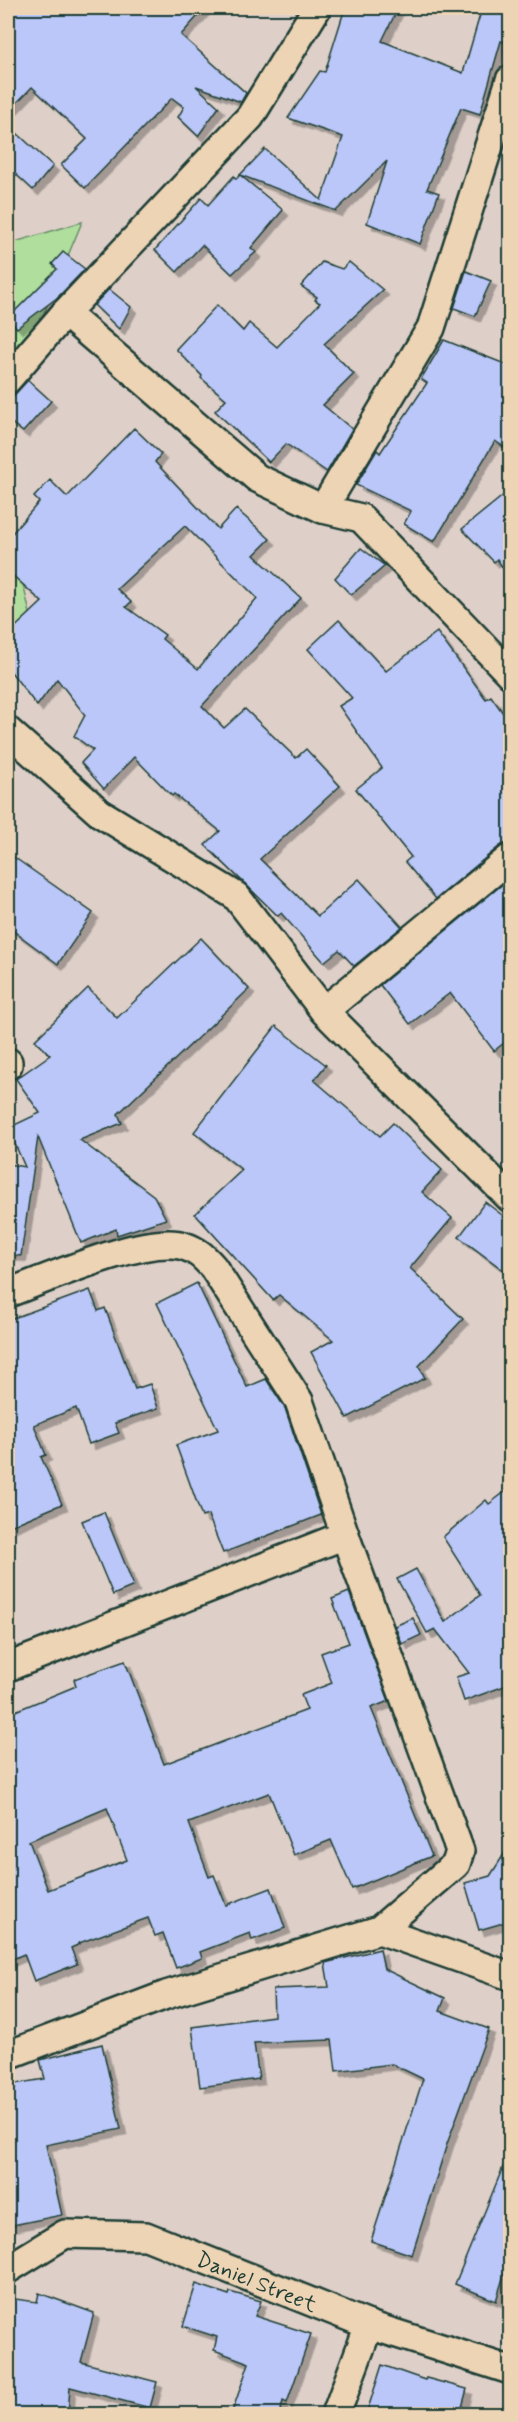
<svg xmlns="http://www.w3.org/2000/svg" width="518" height="2422" font-family="Mynerve,sans-serif">
<style>
.green{fill:#b0de9d;stroke:#688e68;stroke-width:1.5}
.building{fill:#bac7f8;stroke:#1f3d34;stroke-width:1.5;fill-rule:evenodd;filter:url(#shadow)}
.lines{fill:none;stroke-linecap:round;stroke-linejoin:round}
.street-casing{stroke:#1f3d34;stroke-width:32}
.street{stroke:#edd4b5;stroke-width:27}
.labels{text-anchor:middle;stroke-width:4.5;stroke-linejoin:round;paint-order:stroke}
.street-label{font-size:22px;fill:#1f3d34;stroke:#edd4b5}
</style>
<defs>
<filter id="shadow"><feDropShadow dx="5.5" dy="5.5" stdDeviation="0" flood-color="#0004"/></filter>
</defs>
<rect width="100%" height="100%" fill="#ded0c9"/>
<filter id="ink" filterUnits="userSpaceOnUse"><feTurbulence type="fractalNoise" baseFrequency=".0167" numOctaves="2"/><feDisplacementMap in="SourceGraphic" scale="12" xChannelSelector="R" yChannelSelector="G"/><feConvolveMatrix kernelMatrix="1 2 1 2 8 2 1 2 1" color-interpolation-filters="sRGB"/></filter>
<g filter="url(#ink)">
<g class="green">
<path d="M82,222L8,399V244Z"/>
<path d="M8,519L32,622L8,655Z"/>
</g>
<g class="building">
<path d="M8,8H205L181,35L246,93L241,102L196,86L219,107L198,136L178,117L184,107L172,98L85,188L61,165L87,139L32,87L8,112Z"/>
<path d="M345,8H398L382,41L463,73L482,8H510V22L504,42L501,41L480,114L461,108L427,189L439,193L420,244L367,223L387,161L336,211L240,175L265,149L321,200L343,137L288,118L320,71L325,72Z"/>
<path d="M8,125L53,166L33,190L8,167Z"/>
<path d="M240,175L283,210L251,248L256,252L232,274L202,245L177,272L155,250L201,198L208,205L234,176L236,179Z"/>
<path d="M63,252L85,269L58,297L17,328L8,318L57,269L52,264Z"/>
<path d="M322,262L342,269L349,262L383,290L324,344L354,374L323,405L352,429L327,472L286,444L269,462L215,411L226,399L201,378L202,376L176,349L217,305L243,331L249,323L277,347L320,303L315,300L317,297L301,286Z"/>
<path d="M466,271L491,281L475,316L454,308Z"/>
<path d="M109,289L131,307L119,329L94,305Z"/>
<path d="M444,340L510,366V451L495,441L434,542L404,524L411,511L356,485L377,450L380,453L427,383L421,379Z"/>
<path d="M28,380L51,401L23,432L8,420V402Z"/>
<path d="M134,428L161,454L155,462L218,529L236,509L270,539L254,555L301,598L202,706L224,728L245,709L296,758L306,749L340,786L260,859L318,916L359,879L402,927L354,966L339,950L324,962L281,913L278,916L205,845L220,831L174,794L172,796L134,757L104,789L81,763L93,750L74,736L85,715L57,679L37,706L8,668V634L42,602L8,571V538L39,502L34,497L50,480L67,497ZM185,526L257,598L198,669L162,639L165,635L126,607L131,602L117,589Z"/>
<path d="M510,490V579L497,559L494,562L462,529Z"/>
<path d="M361,548L385,566L351,595L335,578Z"/>
<path d="M339,620L386,671L437,632L486,699L491,696L510,723V843L500,846L436,899L405,862L411,857L356,789L382,768L339,706L352,698L308,649Z"/>
<path d="M8,853L93,913L58,964L8,927Z"/>
<path d="M510,878V1038L494,1051L450,993L410,1024L380,985Z"/>
<path d="M201,938L249,989L118,1114L122,1123L80,1140L154,1196L166,1219L117,1235L116,1229L81,1243L38,1137L21,1256L8,1255V1164L25,1167L8,1128L40,1113L16,1079L50,1055L35,1040L88,988L117,1018Z"/>
<path d="M276,1026L326,1065L314,1080L380,1136L393,1123L442,1170L422,1192L452,1218L410,1268L463,1319L419,1366L425,1378L347,1418L311,1352L333,1340L279,1295L273,1300L195,1214L242,1170L194,1132Z"/>
<path d="M485,1202L510,1221V1275L459,1237Z"/>
<path d="M197,1283L247,1387L266,1379L285,1408L321,1515L223,1553L208,1515L202,1517L176,1445L218,1430L157,1303Z"/>
<path d="M90,1290L98,1311L105,1308L135,1389L150,1384L158,1408L115,1423L119,1433L89,1444L76,1408L34,1425L46,1455L41,1457L62,1504L8,1527V1320Z"/>
<path d="M510,1488V1684L464,1701L456,1677L469,1673L435,1629L427,1633L397,1579L416,1569L445,1622L480,1595L443,1537L486,1500L489,1504Z"/>
<path d="M104,1512L134,1586L113,1595L82,1521Z"/>
<path d="M349,1592L389,1701L371,1708L432,1856L352,1889L331,1840L294,1855L269,1793L189,1823L209,1877L214,1875L226,1905L271,1888L285,1928L252,1940L250,1933L200,1952L202,1958L176,1968L163,1933L155,1936L148,1918L79,1943L80,1944L71,1948L77,1964L34,1981L24,1954L8,1961V1714L76,1686L74,1679L125,1661L164,1764L307,1710L301,1695L332,1683L321,1653L349,1643L332,1599ZM107,1808L127,1860L48,1890L29,1841Z"/>
<path d="M413,1618L421,1635L402,1644L395,1626Z"/>
<path d="M510,1845V1921L479,1930L465,1883L490,1876Z"/>
<path d="M380,1949L384,1969L445,1998L440,2011L489,2029L447,2144L412,2255L371,2241L423,2079L392,2064L336,2071L332,2040L254,2043L259,2079L200,2087L192,2027L274,2016L273,1989L329,1987L325,1963Z"/>
<path d="M102,2044L121,2129L46,2145L62,2215L8,2226V2085L45,2079L40,2060Z"/>
<path d="M510,2150V2255L496,2301L455,2284Z"/>
<path d="M196,2284L229,2295L230,2292L261,2301L255,2316L311,2334L287,2403L283,2401L280,2415H231L249,2363L214,2350L217,2337L183,2326Z"/>
<path d="M39,2293L94,2313L81,2362L157,2382L150,2408L70,2387L68,2415H13L8,2379V2298L37,2302Z"/>
<path d="M382,2365L425,2380L426,2378L467,2389L460,2415H366Z"/>
</g>
<g class="lines">
<defs>
<g id="street">
<path d="M510,80L431,328L323,509L361,518L510,674"/>
<path d="M65,313L257,478L323,509"/>
<path d="M8,379L65,313L250,117L317,8"/>
<path d="M8,731L100,813L236,896L324,1011L510,1198"/>
<path d="M324,1011L510,858"/>
<path d="M8,1065V1062"/>
<path d="M8,1293C47,1279 146,1234 184,1246C197,1250 204,1257 213,1267L299,1401L345,1535"/>
<path d="M8,1667L345,1535L460,1851L456,1864L379,1930L166,1995L8,2055"/>
<path d="M379,1930L510,1976"/>
<path d="M8,2269L65,2234L146,2236L369,2325L510,2370"/>
<path d="M336,2414L369,2325"/>
</g>
</defs>
<use href="#street" class="street-casing"/>
<use href="#street" class="street"/>
</g>
</g>
<g class="labels">
<g class="street-label">
<text transform="translate(257 2281) rotate(22)" y="8">Daniel Street</text>
</g>
</g>
<rect width="518" height="2422" fill="none" stroke="#edd4b5" stroke-width="30"/>
<rect x="15" y="15" width="488" height="2392" fill="none" stroke="#1f3d34" stroke-width="2" filter="url(#ink)"/>
</svg>
